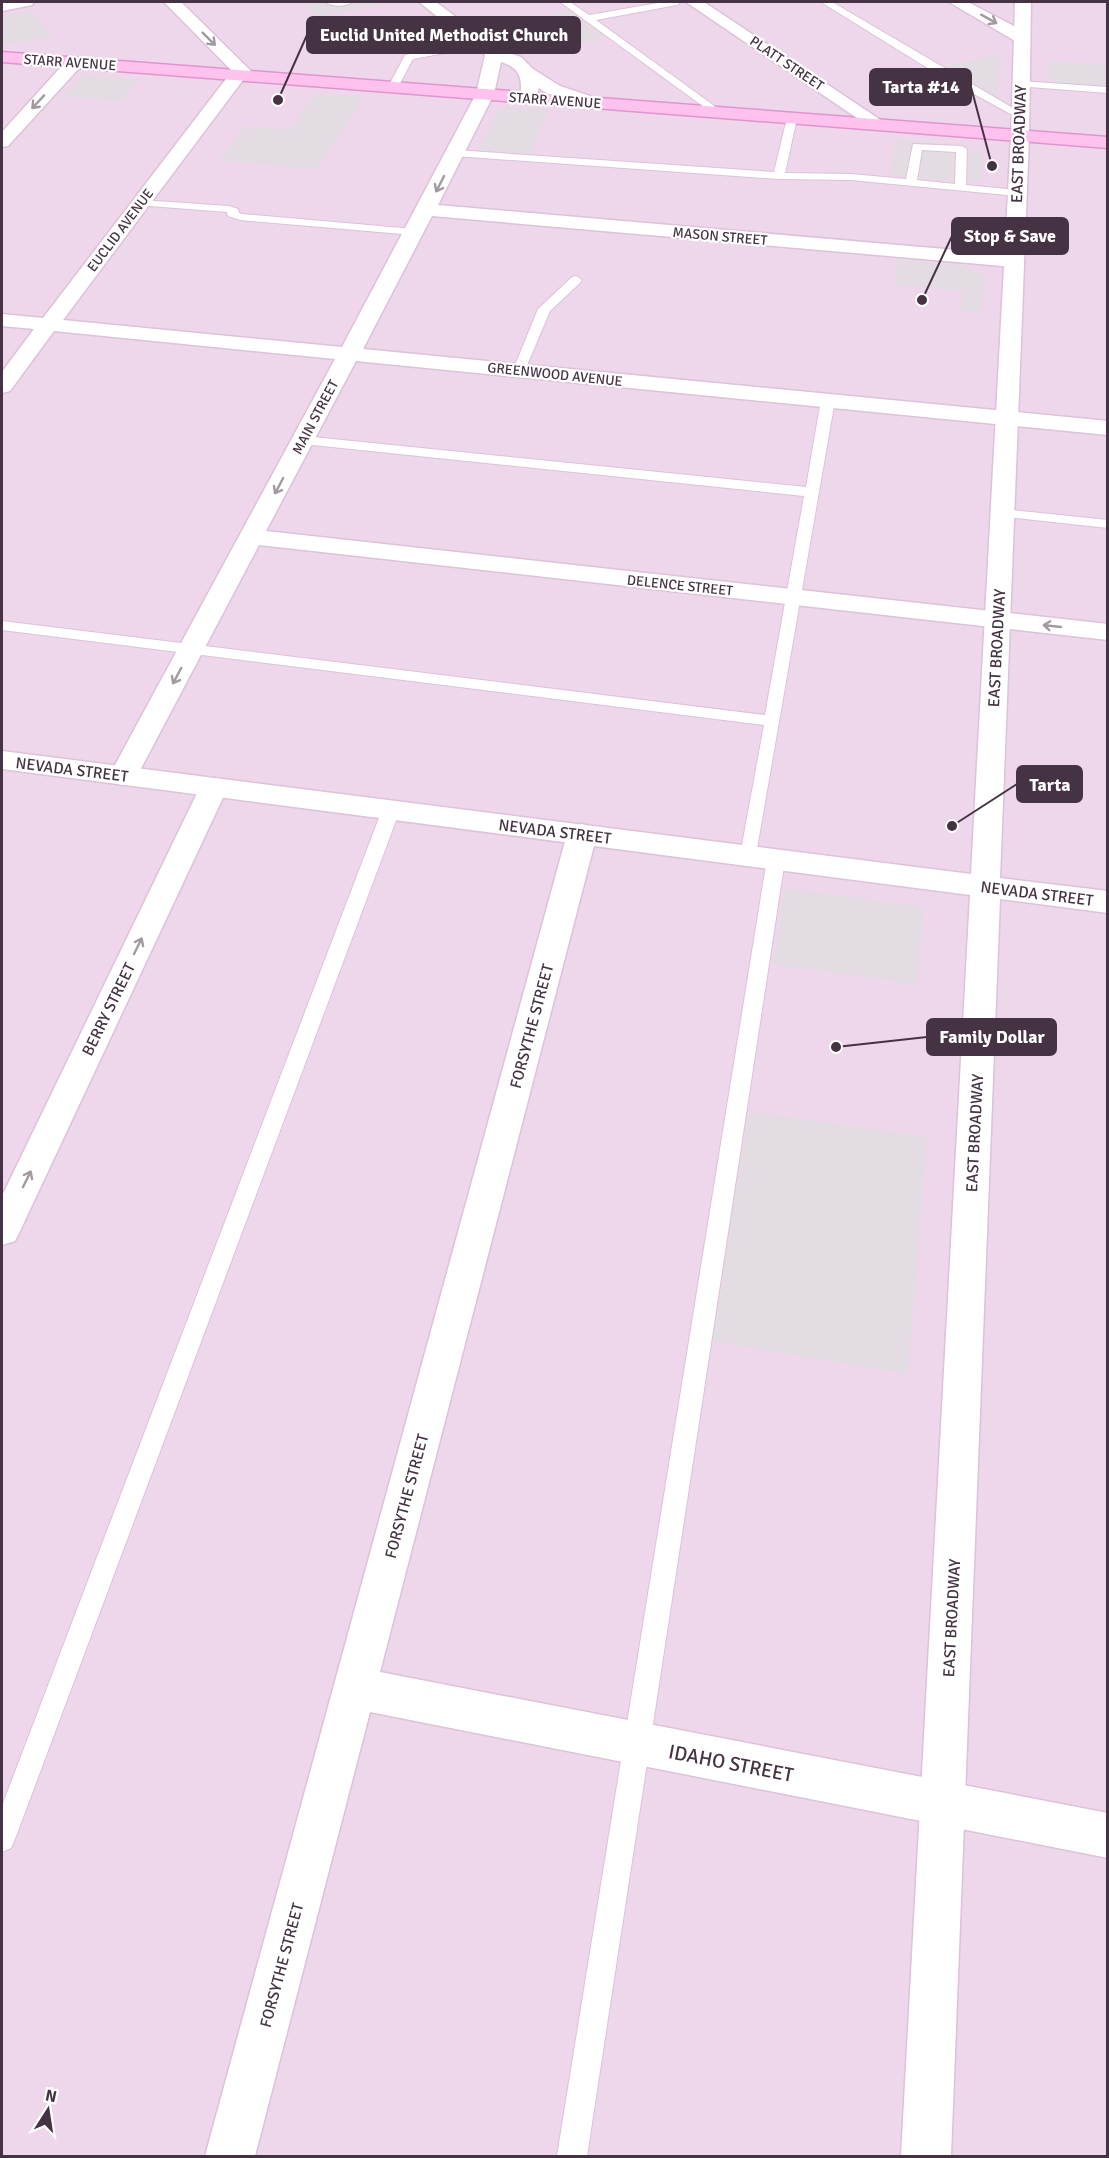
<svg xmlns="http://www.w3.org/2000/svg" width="1109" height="2158" font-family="Signika,sans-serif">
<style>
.residential{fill:#eed7ea}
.parking{fill:#e3dce2}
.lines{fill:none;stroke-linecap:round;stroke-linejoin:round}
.service-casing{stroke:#ddc2d8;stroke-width:2}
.minor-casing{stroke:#ddc2d8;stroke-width:3}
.tertiary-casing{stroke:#ddc2d8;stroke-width:3}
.secondary-casing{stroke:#e095cc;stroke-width:3}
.service{fill:#fff;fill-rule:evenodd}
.minor{fill:#fff;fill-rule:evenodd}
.tertiary{fill:#fff;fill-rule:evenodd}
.secondary{fill:#ffc1ee;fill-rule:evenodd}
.oneway{stroke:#a299a1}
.labels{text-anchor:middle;stroke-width:4.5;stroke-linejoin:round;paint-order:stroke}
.far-street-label{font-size:14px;fill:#453343;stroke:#fff}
.street-label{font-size:16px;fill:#453343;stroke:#fff}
.near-street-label{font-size:20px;fill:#453343;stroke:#fff}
.leader{fill:none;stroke:#453343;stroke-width:2}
.callout-dot{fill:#453343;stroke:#fff;stroke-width:2}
.callout{fill:#453343;stroke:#453343;stroke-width:2}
.callout-label{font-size:18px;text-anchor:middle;font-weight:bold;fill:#fff}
</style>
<rect width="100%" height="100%" fill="#f3e3ef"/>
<rect class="residential" x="2" y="2" width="1105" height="2154"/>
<g class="parking">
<path d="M304,2H397L318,17Z"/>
<path d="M31,11L53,37L2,45V16Z"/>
<path d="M569,11L605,38L526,54L491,26Z"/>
<path d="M1001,54L996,97L987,94L943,67Z"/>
<path d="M1050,61L1107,65V88L1049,84Z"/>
<path d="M81,75L139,80L122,101L62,96Z"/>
<path d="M316,93L364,97L317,169L220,160L245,126L290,130Z"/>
<path d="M501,107L549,110L529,155L478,151Z"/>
<path d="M895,140L969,145V152L982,153L981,182L891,175Z"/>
<path d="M898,260L968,266V270L984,275L981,312L961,310L963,291L894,285Z"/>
<path d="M785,888L924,907L917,984L773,964Z"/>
<path d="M749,1111L927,1137L908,1374L712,1341Z"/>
</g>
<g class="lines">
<defs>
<g id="service">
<path d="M326,2H352C346,7 332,7 326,2Z"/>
<path d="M560,2H570L589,15L664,2H681L677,5L596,20L724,113L715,115Z"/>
<path d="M821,2H832L1025,115L1016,117L934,72Z"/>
<path d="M480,41L483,42V46L413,59L397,89L388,87L405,55Z"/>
<path d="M1020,81L1108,87V93L1016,86L1015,84Z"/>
<path d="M792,115L797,118L785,173L851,174L906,179L913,144L962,146L967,149L966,185L1017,190L1023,193L1017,196L851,180L779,179L455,156L450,153L455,150L774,172L787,118ZM922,150L956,152L955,184L917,180Z"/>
<path d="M141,200L229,206L238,209L239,213L242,214L414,229L420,232L414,235L240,220L228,216L227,212L137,205V201Z"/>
<path d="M576,276L582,280L580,283L550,311L525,370L519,374L514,373L513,370L538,309L572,277Z"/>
<path d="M828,396L835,400L755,860H743L740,856L764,725L2,630V621L765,715L804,496L303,444L296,440L303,436L806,487L821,400Z"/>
<path d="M1002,509L1108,520V528L997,516L995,513Z"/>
<path d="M391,804L397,806L400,810L15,1839L11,1848L2,1852V1806L382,810L385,806Z"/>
<path d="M776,853L782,855L785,859L587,2156H557L767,859L770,855Z"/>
</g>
<g id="minor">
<path d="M2,2H34L32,5L2,11Z"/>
<path d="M164,2H181L256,76L253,80H243L63,320L342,347L476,94L479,90H491L494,94L438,205L1014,255L1021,257L1024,261L1021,265L1014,267L432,216L363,349L1108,421V435L356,361L266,531L1108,624V640L259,545L137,776L133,783L123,785L113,783L109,776L335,359L54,331L10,391L2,393V372L34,329L2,326V314L43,318L232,71Z"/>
<path d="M686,2H704L888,125L885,129H873Z"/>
<path d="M949,2H968L1027,33L1029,37L1021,42L1015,41Z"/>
<path d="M75,57L81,58L84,62L81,66L8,146L2,147V132L69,58Z"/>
<path d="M214,778L224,780L228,787L20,1231L15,1241L2,1245V1196L200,787L204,780Z"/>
<path d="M582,824L592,827L597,834L380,1672L1108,1813V1858L370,1712L255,2156H205L567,834L572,827Z"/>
</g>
<g id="tertiary">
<path d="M419,2H436L500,50L521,57L533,69L560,86L596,98L599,102L596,106L590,107L548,94L539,88L535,101H523L520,97C523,78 520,68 501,62L494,94L491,98H479L476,94L485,55Z"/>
<path d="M1015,2H1031L1029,137L1000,878L1108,891V913L1000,899L951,2156H901L970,895L2,769V751L971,874L1011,137Z"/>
</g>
<path id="secondary" d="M2,52L1108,137V148L2,62Z"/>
</defs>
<use href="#service" class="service-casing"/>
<use href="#minor" class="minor-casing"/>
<use href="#tertiary" class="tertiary-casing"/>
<use href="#secondary" class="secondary-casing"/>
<use href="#service" class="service"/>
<use href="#minor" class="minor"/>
<use href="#tertiary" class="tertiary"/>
<use href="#secondary" class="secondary"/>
</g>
<defs><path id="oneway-shaft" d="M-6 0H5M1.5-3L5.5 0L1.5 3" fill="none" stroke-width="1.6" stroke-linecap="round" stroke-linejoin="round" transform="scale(1.5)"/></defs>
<g class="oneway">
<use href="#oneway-shaft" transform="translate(989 19) rotate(29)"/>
<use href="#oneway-shaft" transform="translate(209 39) rotate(45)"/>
<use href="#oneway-shaft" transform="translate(38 102) rotate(133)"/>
<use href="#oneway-shaft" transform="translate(440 184) rotate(117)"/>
<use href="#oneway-shaft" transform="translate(279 486) rotate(118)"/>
<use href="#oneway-shaft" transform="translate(1052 626) rotate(-174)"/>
<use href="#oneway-shaft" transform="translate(177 676) rotate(118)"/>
<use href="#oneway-shaft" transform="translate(138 946) rotate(-64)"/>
<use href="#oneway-shaft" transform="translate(27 1179) rotate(-64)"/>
</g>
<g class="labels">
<g class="far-street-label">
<text transform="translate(70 62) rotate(4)" y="5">STARR AVENUE</text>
<text transform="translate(787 63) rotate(34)" y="5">PLATT STREET</text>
<text transform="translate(555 100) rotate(4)" y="5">STARR AVENUE</text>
<text transform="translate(120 230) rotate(-53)" y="5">EUCLID AVENUE</text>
<text transform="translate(720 236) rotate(5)" y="5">MASON STREET</text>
<text transform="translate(555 374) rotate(6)" y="5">GREENWOOD AVENUE</text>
<text transform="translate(315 417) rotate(-62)" y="5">MAIN STREET</text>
<text transform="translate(680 585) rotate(6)" y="5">DELENCE STREET</text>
</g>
<g class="street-label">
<text transform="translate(1018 144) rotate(-88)" y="6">EAST BROADWAY</text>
<text transform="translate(996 648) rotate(-87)" y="6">EAST BROADWAY</text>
<text transform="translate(72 769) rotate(7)" y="6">NEVADA STREET</text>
<text transform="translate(555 831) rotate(7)" y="6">NEVADA STREET</text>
<text transform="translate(1037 893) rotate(7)" y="6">NEVADA STREET</text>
<text transform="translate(108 1009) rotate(-64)" y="6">BERRY STREET</text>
<text transform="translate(531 1026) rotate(-75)" y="6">FORSYTHE STREET</text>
<text transform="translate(974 1133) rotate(-87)" y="6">EAST BROADWAY</text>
<text transform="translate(406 1496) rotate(-75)" y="6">FORSYTHE STREET</text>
<text transform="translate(951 1618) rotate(-87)" y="6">EAST BROADWAY</text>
<text transform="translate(281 1965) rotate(-75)" y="6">FORSYTHE STREET</text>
</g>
<g class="near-street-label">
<text transform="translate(731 1763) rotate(11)" y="7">IDAHO STREET</text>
</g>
</g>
<path class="leader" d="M278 100L307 35M992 166L971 87M922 300L952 236M952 826L1017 784M836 1047L927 1037"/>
<g class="callout-dot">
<circle cx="278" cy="100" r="6"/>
<circle cx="992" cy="166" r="6"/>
<circle cx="922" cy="300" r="6"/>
<circle cx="952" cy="826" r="6"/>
<circle cx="836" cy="1047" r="6"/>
</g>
<g class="callout">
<rect x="307" y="17" width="273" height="36" rx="6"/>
<rect x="870" y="69" width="101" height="36" rx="6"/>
<rect x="952" y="218" width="116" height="36" rx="6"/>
<rect x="1017" y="766" width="65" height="36" rx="6"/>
<rect x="927" y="1019" width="129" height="36" rx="6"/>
</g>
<g class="callout-label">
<text x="444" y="41">Euclid United Methodist Church</text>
<text x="921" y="93">Tarta #14</text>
<text x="1010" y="242">Stop &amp; Save</text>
<text x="1050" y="791">Tarta</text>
<text x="992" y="1043">Family Dollar</text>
</g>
<rect width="1109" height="2158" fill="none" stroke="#453343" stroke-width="6"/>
<g transform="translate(48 2110) rotate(12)" stroke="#ffffff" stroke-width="4.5" paint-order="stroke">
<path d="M0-4.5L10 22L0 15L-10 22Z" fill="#453343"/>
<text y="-9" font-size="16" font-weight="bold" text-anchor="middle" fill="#453343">N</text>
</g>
</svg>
